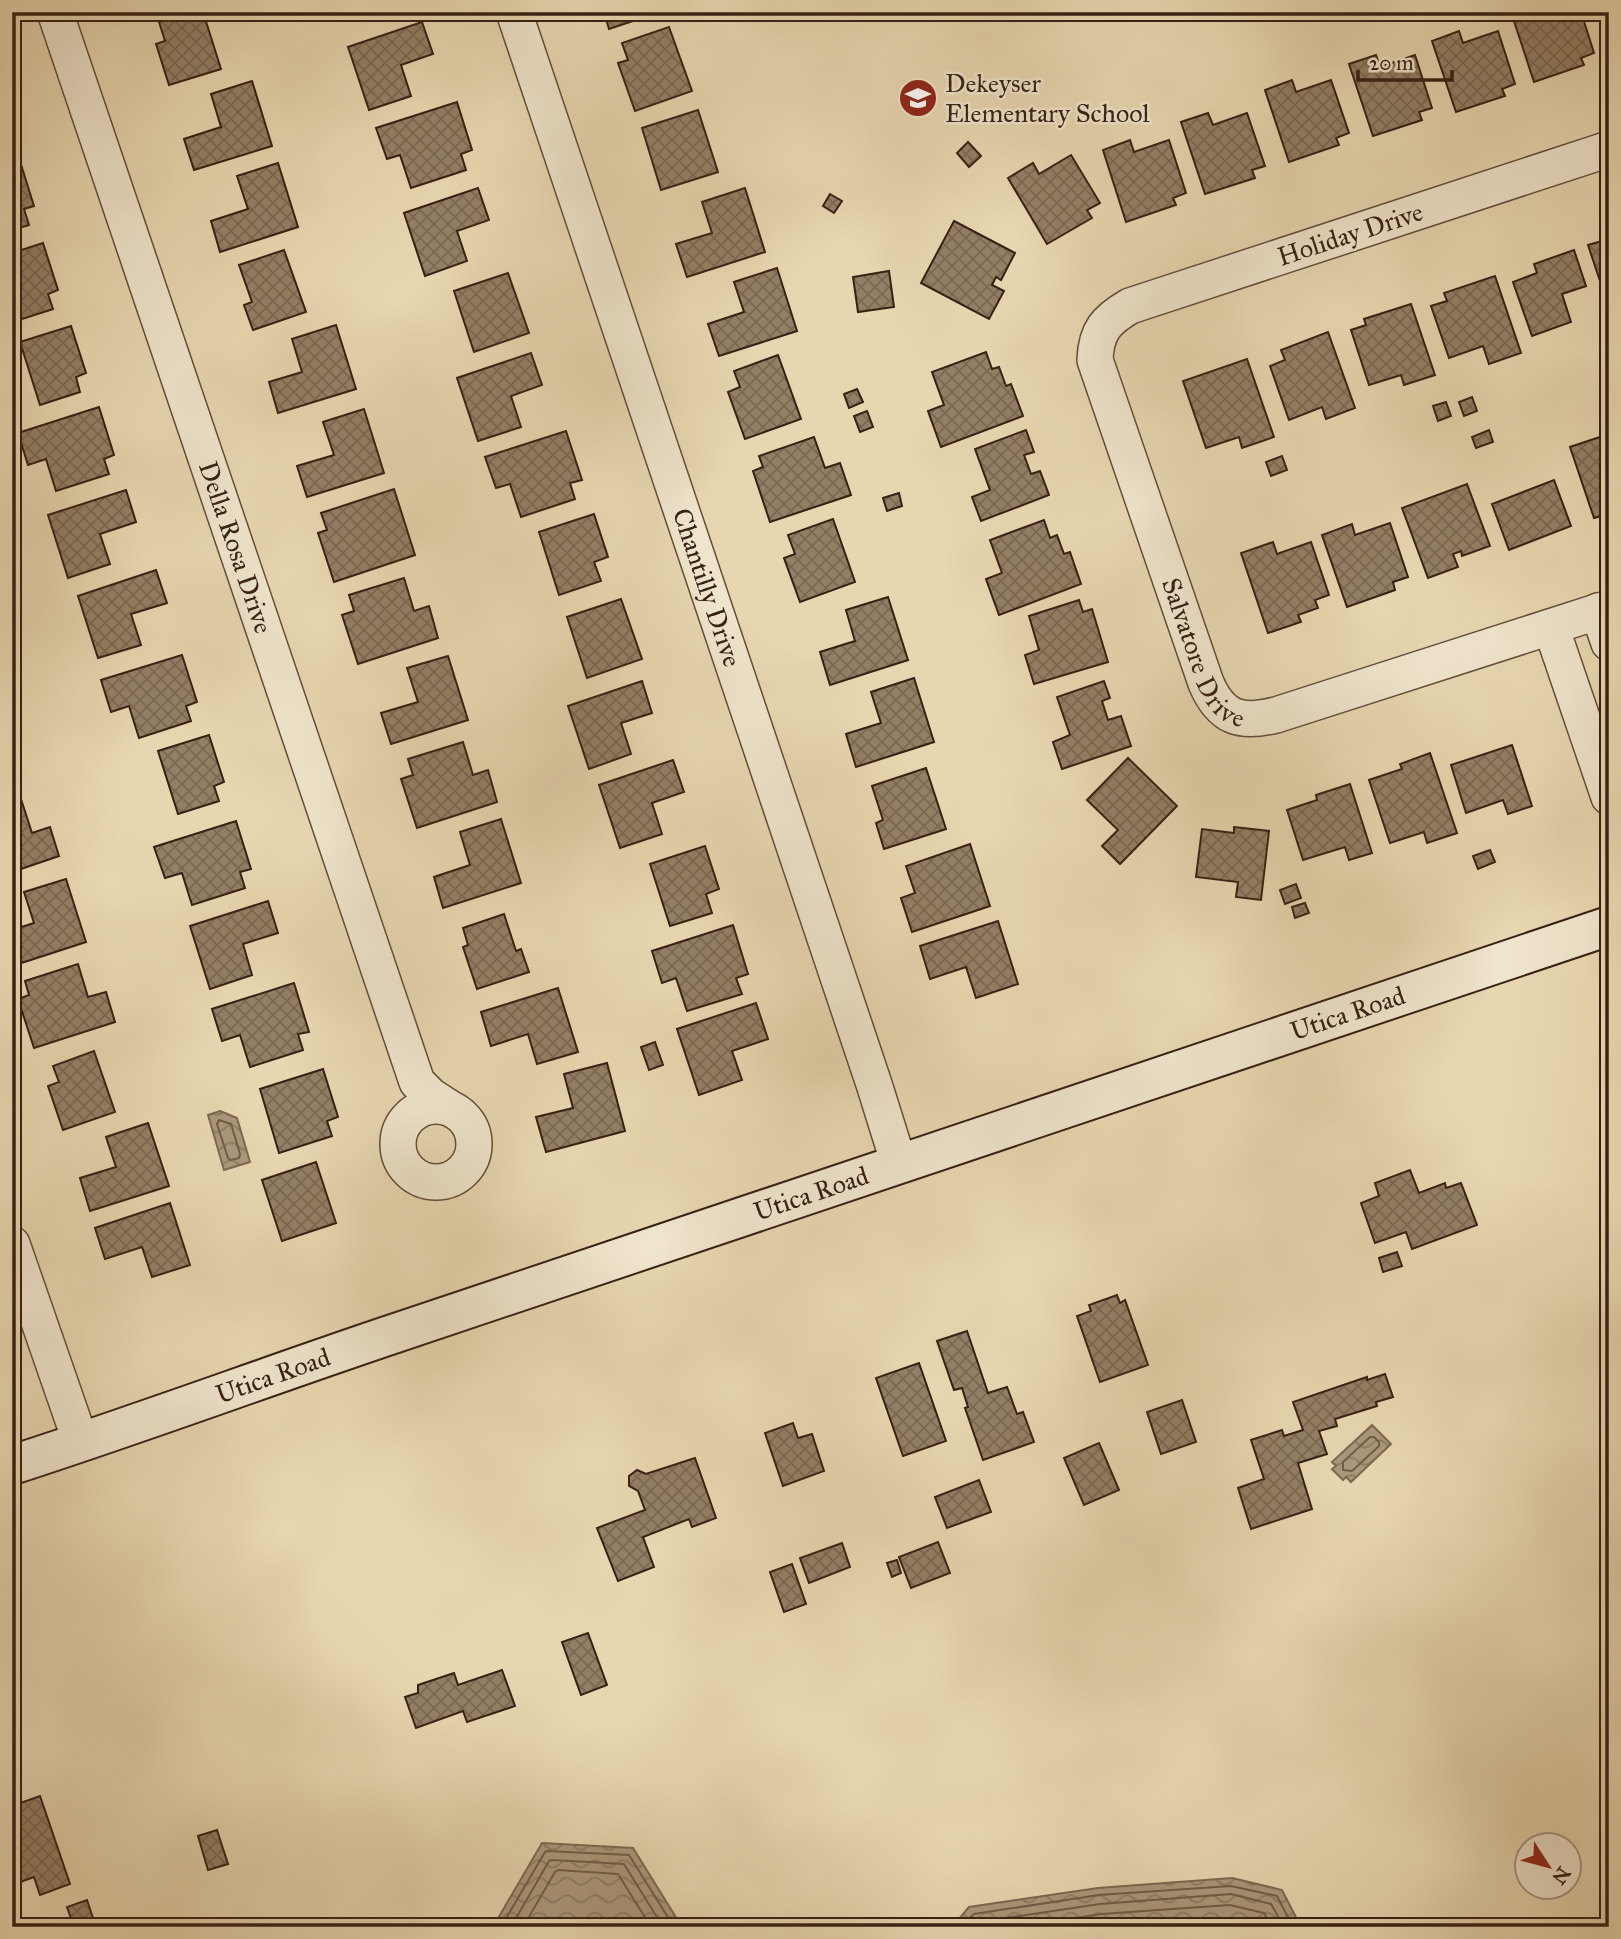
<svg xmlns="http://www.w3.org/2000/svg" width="1621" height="1939" font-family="'IM FELL Great Primer',serif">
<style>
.water{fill:url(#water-waves);stroke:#7d6852;stroke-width:2}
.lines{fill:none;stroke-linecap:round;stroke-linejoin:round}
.shore{stroke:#715c48;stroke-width:2}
.building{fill:url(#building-cross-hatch);stroke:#372014;stroke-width:2}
.street-casing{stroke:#634e3b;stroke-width:38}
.secondary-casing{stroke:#372014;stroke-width:42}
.street{stroke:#efe4cc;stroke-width:35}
.secondary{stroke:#efe4cc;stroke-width:38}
.labels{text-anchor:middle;stroke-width:5;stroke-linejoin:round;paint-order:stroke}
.poi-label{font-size:26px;fill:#372014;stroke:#efe4cc;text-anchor:start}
.street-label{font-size:26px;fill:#372014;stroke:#efe4cc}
</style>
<defs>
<pattern id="water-waves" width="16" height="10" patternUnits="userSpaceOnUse" patternTransform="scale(1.75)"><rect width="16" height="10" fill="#ab987b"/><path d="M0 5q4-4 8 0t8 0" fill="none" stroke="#8c7c64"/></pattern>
<pattern id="building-cross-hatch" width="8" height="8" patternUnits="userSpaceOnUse" patternTransform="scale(1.75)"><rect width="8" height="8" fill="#937f65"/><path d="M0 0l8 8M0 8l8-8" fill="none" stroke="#796852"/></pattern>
</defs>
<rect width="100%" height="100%" fill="#e7d6b0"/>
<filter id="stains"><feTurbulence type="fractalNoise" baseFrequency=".00286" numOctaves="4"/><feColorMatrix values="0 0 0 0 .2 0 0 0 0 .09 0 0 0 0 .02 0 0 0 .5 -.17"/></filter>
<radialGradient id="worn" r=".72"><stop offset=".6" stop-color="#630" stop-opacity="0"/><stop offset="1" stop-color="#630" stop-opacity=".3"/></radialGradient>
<g class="water">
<path d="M220,1111L237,1118L250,1162L224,1170L208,1115Z"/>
<path d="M1372,1425L1391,1444L1351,1482L1346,1477L1343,1480L1332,1469L1336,1466L1332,1462Z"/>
<path d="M542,1843L633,1848L682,1927H493Z"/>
<path d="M1232,1878L1282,1890L1301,1927H952L969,1907L1098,1888Z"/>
</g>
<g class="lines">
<g class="shore">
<path d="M219,1120L231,1124L240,1154L239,1158L231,1160L228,1158L217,1124Z"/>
<path d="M1370,1437H1374L1379,1442V1446L1352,1471L1343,1470V1462Z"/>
<path d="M501,1927L545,1852L547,1851L629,1855L674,1927"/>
<path d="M511,1927L549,1861L552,1860L624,1864L663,1927"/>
<path d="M523,1927L555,1872L558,1870L618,1874L651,1927"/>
<path d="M961,1927L974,1914L1099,1895L1231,1886L1277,1896L1293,1927"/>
<path d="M973,1927L978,1922L1100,1904L1231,1894L1271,1904L1284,1927"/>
<path d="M1017,1927L1101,1914L1230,1905L1264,1913L1272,1927"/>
</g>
</g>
<g class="building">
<path d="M189,12H203L221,69L169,85L156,44L165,41L159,22Z"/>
<path d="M362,12H392L365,21Z"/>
<path d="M604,12H660L609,29Z"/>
<path d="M1511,12H1581L1594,53L1581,58L1584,65L1534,82Z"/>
<path d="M422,22L433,54L401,65L411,96L369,110L348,47Z"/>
<path d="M669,27L692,91L635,111L618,63L628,60L622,43Z"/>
<path d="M1459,31L1463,43L1498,31L1515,84L1502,89L1505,96L1456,112L1432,41Z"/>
<path d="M1376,55L1380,67L1415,55L1432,108L1419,112L1422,120L1373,136L1349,64Z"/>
<path d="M1292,80L1296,92L1331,80L1349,133L1336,138L1339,145L1289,162L1265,90Z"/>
<path d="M252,81L272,146L194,170L184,139L221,127L211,94Z"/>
<path d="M457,102L472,150L461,154L466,170L411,188L400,155L387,159L376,128Z"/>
<path d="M698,110L718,172L661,190L642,128Z"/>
<path d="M1208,113L1213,125L1247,113L1265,166L1252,170L1255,178L1205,194L1181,122Z"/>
<path d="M1130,140L1134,152L1169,140L1186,193L1173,198L1176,205L1126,222L1103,150Z"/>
<path d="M968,142L981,156L969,167L957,153Z"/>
<path d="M1071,155L1100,203L1087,210L1092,218L1047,244L1008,178L1033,163L1039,174Z"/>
<path d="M19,158L34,206L24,209L29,225L12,230V160Z"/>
<path d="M278,163L298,227L220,252L211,221L248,209L237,176Z"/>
<path d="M478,188L489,220L457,231L467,261L425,276L404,213Z"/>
<path d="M745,188L765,252L687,277L676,244L712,233L702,202Z"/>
<path d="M830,194L842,201L834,213L823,206Z"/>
<path d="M954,221L1015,253L1001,280L996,277L992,285L1004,291L989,319L921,283Z"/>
<path d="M1609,239V278L1600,281L1588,245Z"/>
<path d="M43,243L58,290L48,294L53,309L13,322L12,253Z"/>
<path d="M284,250L306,312L253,330L244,305L252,302L239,265Z"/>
<path d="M1574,250L1586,286L1562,294L1571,322L1532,336L1513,282L1537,273L1534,264Z"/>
<path d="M777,268L797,331L719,356L708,324L744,312L734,282Z"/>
<path d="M889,271L894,307L858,312L853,277Z"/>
<path d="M508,273L529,333L474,352L454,291Z"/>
<path d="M1495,276L1521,353L1489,364L1483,346L1449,358L1431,306L1447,301L1444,293Z"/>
<path d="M1411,304L1435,375L1404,385L1401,375L1369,385L1351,330L1366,325L1364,319Z"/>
<path d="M336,325L356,389L278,413L269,382L302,372L292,339Z"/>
<path d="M71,326L86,373L76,377L80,392L40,405L20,342Z"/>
<path d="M1328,332L1355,408L1326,419L1322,407L1289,420L1270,366L1285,360L1281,350Z"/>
<path d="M986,352L992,369L999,367L1006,386L1011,384L1023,416L941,447L928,411L944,405L932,372Z"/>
<path d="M531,353L542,385L511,396L521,427L478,441L457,378Z"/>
<path d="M778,355L801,419L745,439L728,392L740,387L734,371Z"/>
<path d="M1247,359L1274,437L1242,448L1239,437L1206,448L1183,381Z"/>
<path d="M857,389L863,402L849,408L844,394Z"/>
<path d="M1472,397L1477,411L1464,416L1459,402Z"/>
<path d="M1446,402L1451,416L1438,421L1433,406Z"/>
<path d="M99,407L114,455L104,459L109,474L56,491L46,459L28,465L18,433Z"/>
<path d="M364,409L384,473L307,497L297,466L334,455L323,422Z"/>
<path d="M867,411L873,427L860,432L854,416Z"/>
<path d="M1026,430L1034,452L1024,455L1031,474L1040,471L1049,495L981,521L972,497L990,490L975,449Z"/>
<path d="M1489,430L1493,442L1476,448L1472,437Z"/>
<path d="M566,431L582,480L570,483L575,499L521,517L510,484L496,488L485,457Z"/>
<path d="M1609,434V514L1594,518L1570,447Z"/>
<path d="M814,437L825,468L840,463L851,495L770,522L753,471L763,467L759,456Z"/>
<path d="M1282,456L1287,470L1271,476L1266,462Z"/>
<path d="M1554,480L1571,526L1509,550L1492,504Z"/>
<path d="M1467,484L1490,546L1462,556L1461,551L1453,554L1458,567L1428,578L1402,508Z"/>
<path d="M394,489L415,555L334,582L318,533L327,530L321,513Z"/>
<path d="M126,490L136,522L100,534L110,564L68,578L48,515Z"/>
<path d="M899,493L902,506L887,511L883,498Z"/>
<path d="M594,514L608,557L594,562L601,581L559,595L539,532Z"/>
<path d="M833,519L855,582L800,602L784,558L795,554L788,535Z"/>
<path d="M1044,520L1050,538L1057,535L1064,554L1070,552L1081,584L999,615L986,579L1002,573L990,540Z"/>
<path d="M1390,523L1408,577L1393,582L1395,590L1347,607L1322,535L1352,524L1355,535Z"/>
<path d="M1273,542L1277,554L1311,542L1329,595L1315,600L1318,608L1298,615L1301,622L1268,633L1241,553Z"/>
<path d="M156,570L167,603L131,614L141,645L98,658L78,596Z"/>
<path d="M404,578L414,611L429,606L438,638L358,664L342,615L354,611L349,595Z"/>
<path d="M888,597L908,660L830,685L820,652L855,641L846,610Z"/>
<path d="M621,599L642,659L587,678L567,617Z"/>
<path d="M1079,600L1083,612L1092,609L1108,662L1034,684L1025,655L1039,650L1029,616Z"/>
<path d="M182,655L197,702L186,706L191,721L139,738L129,706L111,712L101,680Z"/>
<path d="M448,656L468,720L391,744L381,713L418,702L407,668Z"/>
<path d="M914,678L934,742L856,767L846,734L881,723L871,692Z"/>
<path d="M642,681L652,713L621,723L631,754L589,769L568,706Z"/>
<path d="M1104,681L1110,698L1102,701L1108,720L1121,716L1131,746L1062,769L1053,742L1070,735L1057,697Z"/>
<path d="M209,735L224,782L214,786L219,801L178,814L158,751Z"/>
<path d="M463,742L473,775L488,770L497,802L417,828L401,779L413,775L408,759Z"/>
<path d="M1512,745L1532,806L1508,814L1503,800L1466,813L1451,765Z"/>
<path d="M1430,753L1457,833L1427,843L1424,832L1390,843L1369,780L1402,769L1400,764Z"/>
<path d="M1128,758L1177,806L1120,864L1102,846L1118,830L1087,800Z"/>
<path d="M673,760L684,792L652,803L662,834L620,848L599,785Z"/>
<path d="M926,768L946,829L884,849L876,823L883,820L872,786Z"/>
<path d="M1350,784L1372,853L1349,860L1345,847L1303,860L1287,810L1317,800L1316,795Z"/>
<path d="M21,799L32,833L50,827L59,856L12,872V802Z"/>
<path d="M501,819L521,883L443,908L434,877L470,865L460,832Z"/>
<path d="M236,821L251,869L240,872L245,888L192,905L182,873L165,878L154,847Z"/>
<path d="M1234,827L1269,831L1261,900L1236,897L1238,882L1196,877L1202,829L1234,833Z"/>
<path d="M970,844L990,906L912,932L901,898L915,893L906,866Z"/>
<path d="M705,846L719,889L706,894L712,913L670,926L650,864Z"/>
<path d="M1490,850L1495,862L1478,869L1473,856Z"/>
<path d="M66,879L86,942L12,966V930L34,923L24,892Z"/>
<path d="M1296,884L1301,898L1285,904L1280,890Z"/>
<path d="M268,901L278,933L243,944L252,975L210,989L190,926Z"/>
<path d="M1305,903L1309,913L1295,918L1292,907Z"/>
<path d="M504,914L516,951L521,949L529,972L477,989L463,947L468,945L463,928Z"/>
<path d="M998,921L1018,984L976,998L966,967L930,979L920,946Z"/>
<path d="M733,925L748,974L736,978L742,994L687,1011L676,978L662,983L652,951Z"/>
<path d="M78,964L88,997L106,992L115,1022L34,1048L18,999L29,995L25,981Z"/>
<path d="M294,983L309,1032L298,1034L303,1050L250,1067L240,1035L222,1041L212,1009Z"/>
<path d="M558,988L578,1052L537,1064L528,1034L491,1046L481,1012Z"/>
<path d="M756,1003L768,1039L732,1051L742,1080L699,1095L677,1029Z"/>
<path d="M655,1042L663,1065L649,1070L641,1047Z"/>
<path d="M94,1051L115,1112L63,1130L48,1086L59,1082L53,1066Z"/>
<path d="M607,1063L625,1131L546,1152L536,1117L573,1108L564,1074Z"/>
<path d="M323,1069L338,1117L327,1121L332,1136L279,1153L260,1089Z"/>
<path d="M148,1123L169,1186L90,1211L80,1178L116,1167L106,1137Z"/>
<path d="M316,1162L336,1223L282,1241L262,1180Z"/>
<path d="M1410,1170L1419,1193L1445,1183L1446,1188L1461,1183L1477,1225L1412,1249L1406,1232L1375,1243L1361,1203L1379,1196L1375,1183Z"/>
<path d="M170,1203L190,1265L152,1277L142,1247L105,1259L95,1228Z"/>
<path d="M1397,1252L1402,1266L1383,1272L1379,1258Z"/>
<path d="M1117,1295L1120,1303L1125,1300L1148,1365L1100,1382L1077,1316L1091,1311L1089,1305Z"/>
<path d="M967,1331L988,1393L1007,1387L1017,1414L1023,1412L1034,1442L983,1460L965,1408L968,1407L962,1388L954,1390L937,1341Z"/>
<path d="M919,1363L946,1441L903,1456L876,1378Z"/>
<path d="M1385,1374L1393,1397L1376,1402L1377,1406L1335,1419L1337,1426L1319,1431L1327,1454L1298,1463L1312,1509L1251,1529L1238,1488L1264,1479L1251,1440L1282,1430L1284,1436L1303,1430L1293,1402L1367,1377V1380Z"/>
<path d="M1182,1400L1196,1442L1161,1454L1147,1412Z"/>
<path d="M793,1423L798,1438L812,1434L824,1471L783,1486L765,1433Z"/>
<path d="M1099,1443L1119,1490L1084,1505L1064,1458Z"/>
<path d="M695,1458L716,1518L692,1527L689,1519L643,1537L654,1567L618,1581L597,1528L645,1510L638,1491L629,1486V1476L637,1470L646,1474Z"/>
<path d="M979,1480L991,1512L947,1528L935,1497Z"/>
<path d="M938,1542L950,1573L911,1588L899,1557Z"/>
<path d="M842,1543L850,1567L809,1583L800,1558Z"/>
<path d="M897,1560L901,1573L892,1577L887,1563Z"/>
<path d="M792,1564L806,1604L784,1612L770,1572Z"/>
<path d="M588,1633L607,1685L581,1695L562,1642Z"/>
<path d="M502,1670L515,1706L467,1722L463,1711L416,1728L405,1697L418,1693V1685L454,1673L458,1685Z"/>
<path d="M40,1796L70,1884L40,1895L34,1877L12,1885V1806Z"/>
<path d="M217,1830L228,1864L208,1870L198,1836Z"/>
<path d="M87,1900L93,1918L73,1924L67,1907Z"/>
</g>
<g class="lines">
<defs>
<g id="street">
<path id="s1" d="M55,12L417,1082L431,1096L448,1107"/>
<path id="s2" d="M514,12L874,1084L899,1164"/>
<path id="s3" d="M1609,149L1130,306C1106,320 1096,331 1095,360L1206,683C1221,718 1240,724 1276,715L1609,608"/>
<path d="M1598,611L1609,643"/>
<path d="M1551,627L1609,797"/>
<circle cx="436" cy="1144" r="38"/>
<path d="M12,1244L81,1443"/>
</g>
<g id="secondary">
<path id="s4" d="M12,1465C136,1425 257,1380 381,1338C790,1201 1199,1062 1609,926"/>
</g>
</defs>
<use href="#street" class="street-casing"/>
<use href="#secondary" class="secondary-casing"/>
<use href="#street" class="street"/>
<use href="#secondary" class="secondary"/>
</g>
<defs>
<symbol id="school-disc" viewBox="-11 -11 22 22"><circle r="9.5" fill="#8f2418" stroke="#efe4cc"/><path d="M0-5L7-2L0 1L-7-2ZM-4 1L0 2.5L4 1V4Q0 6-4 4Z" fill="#fff"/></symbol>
</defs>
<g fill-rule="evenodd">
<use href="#school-disc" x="896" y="76" width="44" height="44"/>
</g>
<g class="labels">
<g class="poi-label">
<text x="945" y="92">Dekeyser<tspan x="945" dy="30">Elementary School</tspan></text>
</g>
<g class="street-label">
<text transform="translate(1350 234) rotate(-18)" y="9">Holiday Drive</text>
<text dy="9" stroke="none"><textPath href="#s1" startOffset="565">Della Rosa Drive</textPath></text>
<text dy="9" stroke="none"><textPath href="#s2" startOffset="607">Chantilly Drive</textPath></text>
<text dy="9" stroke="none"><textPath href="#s3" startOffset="886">Salvatore Drive</textPath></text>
<text dy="9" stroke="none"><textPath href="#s4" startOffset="1410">Utica Road</textPath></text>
<text dy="9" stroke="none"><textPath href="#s4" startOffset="844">Utica Road</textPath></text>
<text dy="9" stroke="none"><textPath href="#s4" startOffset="276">Utica Road</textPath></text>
</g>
</g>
<rect width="1621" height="1939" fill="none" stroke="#e7d6b0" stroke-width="42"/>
<rect x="14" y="14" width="1593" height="1911" fill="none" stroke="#372014" stroke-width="3.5"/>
<rect x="21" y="21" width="1579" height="1897" fill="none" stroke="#372014" stroke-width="2"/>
<g transform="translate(1548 1866) rotate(126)"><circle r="33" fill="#efe4cc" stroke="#a59682" stroke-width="2"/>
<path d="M0-5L12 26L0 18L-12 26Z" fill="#8f2418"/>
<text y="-10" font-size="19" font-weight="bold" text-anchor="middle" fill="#372014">N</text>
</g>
<path d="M1358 70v10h94v-10" fill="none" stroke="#372014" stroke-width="3.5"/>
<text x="1369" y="70" font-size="21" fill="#372014" stroke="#efe4cc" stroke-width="5" paint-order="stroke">20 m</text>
<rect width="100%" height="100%" filter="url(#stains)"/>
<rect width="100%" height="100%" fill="url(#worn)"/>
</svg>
